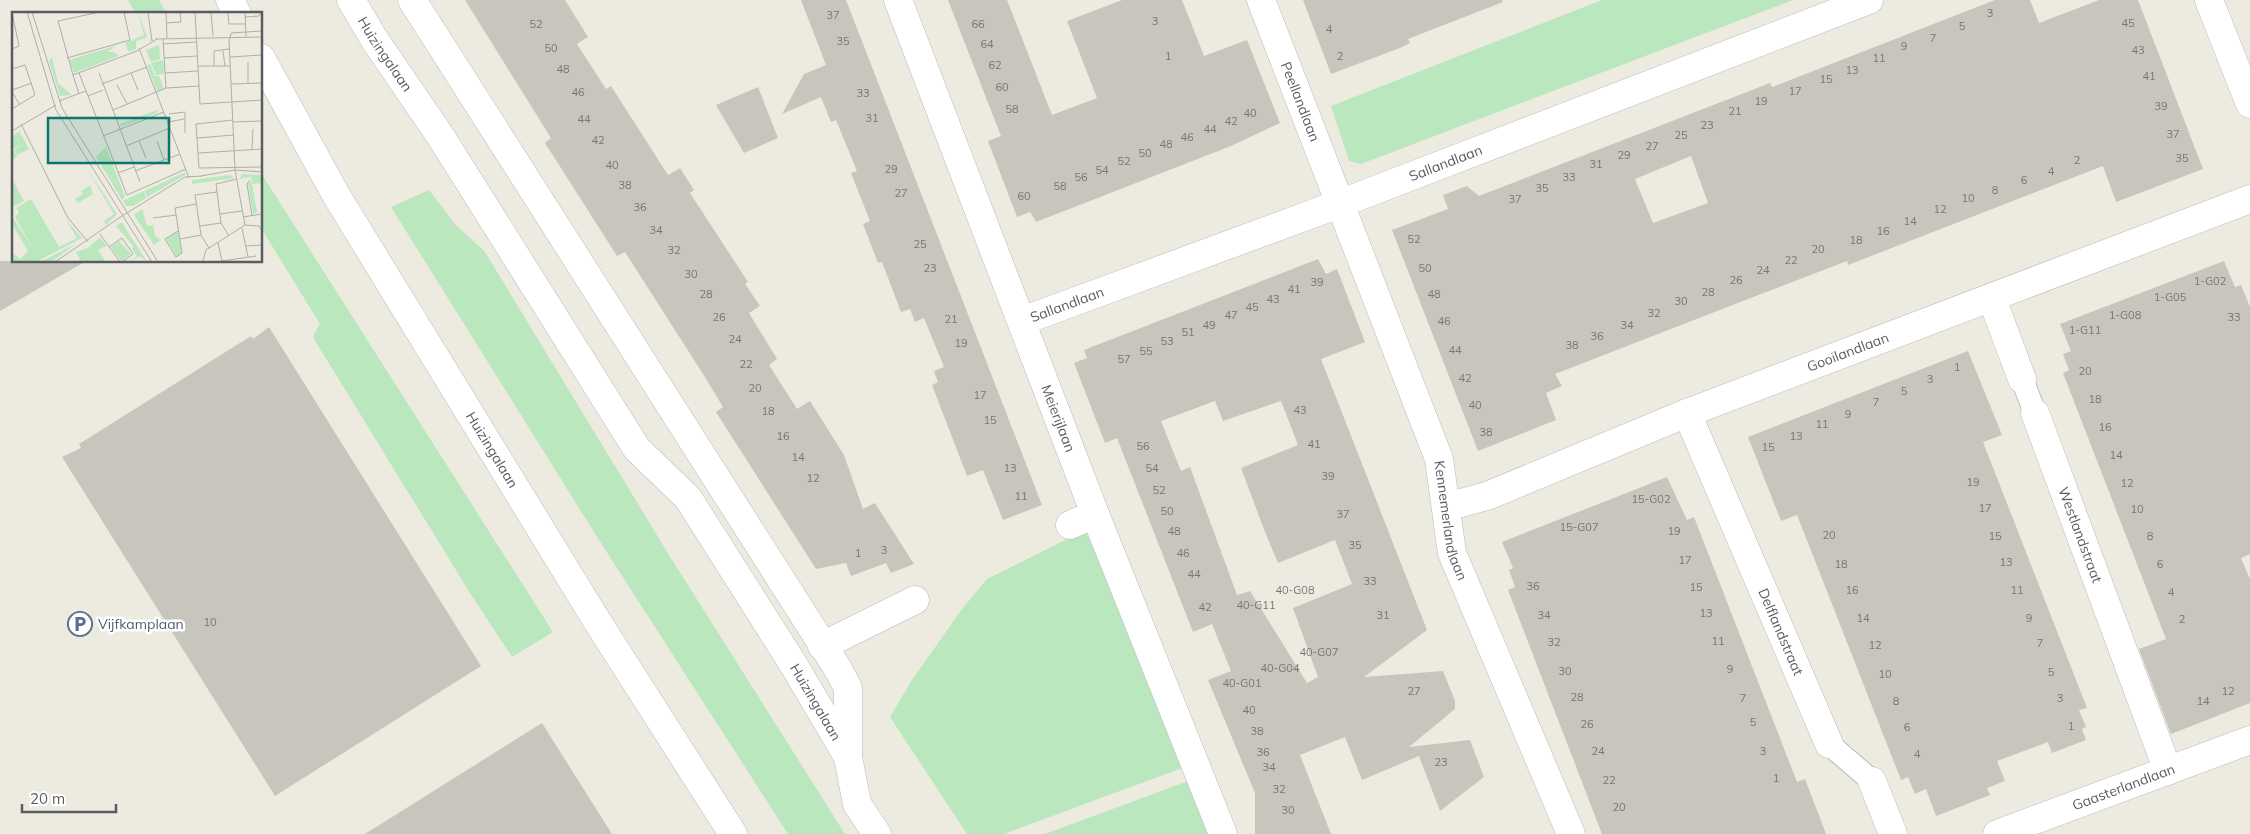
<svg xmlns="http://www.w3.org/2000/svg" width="2250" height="834" font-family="Mulish,sans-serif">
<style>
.green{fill:#bae7bd}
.building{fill:#c8c5bd;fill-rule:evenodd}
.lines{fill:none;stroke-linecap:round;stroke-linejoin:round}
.pedestrian-casing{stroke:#b8bac0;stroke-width:24}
.minor-casing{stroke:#b8bac0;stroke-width:29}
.tertiary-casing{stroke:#b8bac0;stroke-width:29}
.secondary-casing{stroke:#b9bcc3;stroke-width:29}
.pedestrian{stroke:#fff;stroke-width:22}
.minor{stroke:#fff;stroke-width:28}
.tertiary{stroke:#fff;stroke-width:28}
.secondary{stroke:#fff;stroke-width:28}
.labels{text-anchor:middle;stroke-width:5;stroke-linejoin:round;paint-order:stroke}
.number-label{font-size:11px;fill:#757679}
.street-label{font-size:14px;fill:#595c62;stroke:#fff}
.service-label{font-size:14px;fill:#4e5e75;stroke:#fff;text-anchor:start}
.inset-road{fill:none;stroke:#aeaeaa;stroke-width:1}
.view{fill:#0f766e;fill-opacity:0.15;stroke:#0f766e;stroke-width:2.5}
.inset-edge{fill:none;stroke:#595c62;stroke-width:2.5}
</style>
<rect width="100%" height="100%" fill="#edebe0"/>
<g class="green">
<path d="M128,0H159L167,14H136Z"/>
<path d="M1602,0H1793L1361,164L1349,161L1331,106Z"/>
<path d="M261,173L553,632L512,657L470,593L314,339V334L320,324L261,228Z"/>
<path d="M429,190L455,224L485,252L669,555L845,834H788L599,540L391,207Z"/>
<path d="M1085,530L1116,599L1182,768L1004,834H967L890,717L912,680L962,609L987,579Z"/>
<path d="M1188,781L1208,834H1045Z"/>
</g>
<g class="building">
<path d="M465,0H565L588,37L577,44L606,89L611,86L668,175L680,168L694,190L690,193L748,282L745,284L760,306L749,313L777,359L769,365L797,409L810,401L844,455L863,509L875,503L914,564L891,573L886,563L851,576L846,563L816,569L716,412L723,407L703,374L625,252L617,256L545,143L551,138Z"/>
<path d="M801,0H846L1042,505L1003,520L983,470L967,476L932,385L938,382L934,371L944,367L924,318L915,322L910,309L901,312L882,262L878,263L863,224L870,221L851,173L857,171L836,120L831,122L821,97L782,114L804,74L826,65Z"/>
<path d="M948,0H1007L1052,115L1097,98L1067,21L1122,0H1182L1204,56L1247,40L1280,123L1231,146L1036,222L1030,212L1017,217L988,141L1001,136Z"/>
<path d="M1303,0H1502L1503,2L1408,39L1410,43L1400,48L1331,74Z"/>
<path d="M1995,0H2030L2039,23L2099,0H2138L2203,169L2116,202L2103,166L1848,265L1847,261L1730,306L1555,374L1562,386L1546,393L1556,420L1478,451L1392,230L1448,209L1443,195L1467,186L1479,196L1770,83L1772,87ZM1691,156L1708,203L1653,223L1635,179Z"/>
<path d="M758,87L778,138L744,153L716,105Z"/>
<path d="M1318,259L1326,274L1337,269L1365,342L1321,359L1427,630L1364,677L1443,671L1455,701V709L1409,747L1470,740L1484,777L1440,811L1419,756L1362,780L1345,737L1300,755L1331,834H1255V793L1208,680L1231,671L1212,624L1193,632L1117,438L1105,443L1074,363L1087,358L1084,350ZM1215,401L1223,421L1281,401L1298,445L1241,468L1265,532L1278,563L1335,540L1352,584L1293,608L1318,677L1307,683L1250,591L1237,595L1190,467L1181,471L1161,421Z"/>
<path d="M0,261H86L0,311Z"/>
<path d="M2224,261L2235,287L2241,285L2250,307V554L2241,558L2250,579V703L2171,734L2139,649L2166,639L2063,373L2069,370L2063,354L2071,351L2060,324Z"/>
<path d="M269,327L481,666L275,796L62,457L81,448L79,444L251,336L253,339Z"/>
<path d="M1968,351L2002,435L1983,442L2087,708L2079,710L2086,727L2082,729L2086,740L2052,753L2048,742L1997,761L2005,781L1987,788L1990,795L1936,816L1926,789L1915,794L1908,777L1901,780L1797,515L1781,521L1748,437Z"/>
<path d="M1667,477L1687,520L1694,517L1797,782L1805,779L1826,834H1602L1508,590L1515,587L1509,570L1513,568L1502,542Z"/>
<path d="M542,723L612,834H365Z"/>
</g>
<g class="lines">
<defs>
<g id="pedestrian">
<path d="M2022,379L2035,413"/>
<path d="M1829,744L1872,781"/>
</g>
<g id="minor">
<path d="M412,0L838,669L848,688V757"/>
<path id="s1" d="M898,0L1095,514L1223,834"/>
<path id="s2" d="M1261,0L1439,459L1452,553L1571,834"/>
<path d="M1992,299L2022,379"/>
<path id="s3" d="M1022,321L1339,204L1869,0"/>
<path id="s4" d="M1687,413L1829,744"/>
<path id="s5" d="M2035,413L2168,771"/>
<path id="s6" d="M1446,507L1487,496L1687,413L2250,199"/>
<path d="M1070,525L1095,514"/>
<path d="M822,646L915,600"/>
<path d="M1872,781L1893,834"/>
<path id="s7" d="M1997,834L2250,740"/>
</g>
<path id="tertiary" d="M2209,0L2250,104"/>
<g id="secondary">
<path d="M230,0L237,14"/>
<path id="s8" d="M351,0L374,39L441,137L637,449L688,498L795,667L848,757L857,804L877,834"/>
<path id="s9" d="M261,58L336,195L597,621L733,834"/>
</g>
</defs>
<use href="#pedestrian" class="pedestrian-casing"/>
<use href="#minor" class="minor-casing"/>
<use href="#tertiary" class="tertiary-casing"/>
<use href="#secondary" class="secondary-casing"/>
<use href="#pedestrian" class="pedestrian"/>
<use href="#minor" class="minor"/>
<use href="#tertiary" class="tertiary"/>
<use href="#secondary" class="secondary"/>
</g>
<defs>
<symbol id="parking-ring" viewBox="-11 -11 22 22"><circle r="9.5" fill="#fff" stroke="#5c6f8a" stroke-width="1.5"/><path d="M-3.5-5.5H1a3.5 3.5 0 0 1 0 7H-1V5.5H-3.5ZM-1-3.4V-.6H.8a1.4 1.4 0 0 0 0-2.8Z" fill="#5c6f8a"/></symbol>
</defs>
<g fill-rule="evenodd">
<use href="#parking-ring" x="66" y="610" width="28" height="28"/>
</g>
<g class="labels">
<g class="number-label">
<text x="1990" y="17">3</text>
<text x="833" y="19">37</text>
<text x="1155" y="25">3</text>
<text x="2128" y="27">45</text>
<text x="536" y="28">52</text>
<text x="978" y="28">66</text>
<text x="1962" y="30">5</text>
<text x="1329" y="33">4</text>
<text x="1933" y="42">7</text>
<text x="843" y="45">35</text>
<text x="987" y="48">64</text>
<text x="1904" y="50">9</text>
<text x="551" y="52">50</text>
<text x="2138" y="54">43</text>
<text x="1168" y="60">1</text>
<text x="1340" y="60">2</text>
<text x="1879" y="62">11</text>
<text x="995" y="69">62</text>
<text x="563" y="73">48</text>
<text x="1852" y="74">13</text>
<text x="2149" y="80">41</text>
<text x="1826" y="83">15</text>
<text x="1002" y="91">60</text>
<text x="1795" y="95">17</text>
<text x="578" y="96">46</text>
<text x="863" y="97">33</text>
<text x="1761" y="105">19</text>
<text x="2161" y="110">39</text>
<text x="1012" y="113">58</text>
<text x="1735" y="115">21</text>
<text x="1250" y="117">40</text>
<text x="872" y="122">31</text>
<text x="584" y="123">44</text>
<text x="1231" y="125">42</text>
<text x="1707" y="129">23</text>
<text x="1210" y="133">44</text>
<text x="2173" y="138">37</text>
<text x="1681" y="139">25</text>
<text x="1187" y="141">46</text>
<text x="598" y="144">42</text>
<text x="1166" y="148">48</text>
<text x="1652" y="150">27</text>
<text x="1145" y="157">50</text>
<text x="1624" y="159">29</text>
<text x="2182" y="162">35</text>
<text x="2077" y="164">2</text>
<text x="1124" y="165">52</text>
<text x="1596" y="168">31</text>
<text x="612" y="169">40</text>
<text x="891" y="173">29</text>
<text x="1102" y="174">54</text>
<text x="2051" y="175">4</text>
<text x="1081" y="181">56</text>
<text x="1569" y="181">33</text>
<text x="2024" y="184">6</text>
<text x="625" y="189">38</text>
<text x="1060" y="190">58</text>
<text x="1542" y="192">35</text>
<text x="1995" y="194">8</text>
<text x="901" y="197">27</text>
<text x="1024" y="200">60</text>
<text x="1968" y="202">10</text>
<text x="1515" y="203">37</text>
<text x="640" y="211">36</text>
<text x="1940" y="213">12</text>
<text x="1910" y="225">14</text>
<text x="656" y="234">34</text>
<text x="1883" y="235">16</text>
<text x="1414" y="243">52</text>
<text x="1856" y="244">18</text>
<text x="920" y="248">25</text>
<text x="1818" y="253">20</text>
<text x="674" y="254">32</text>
<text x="1791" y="264">22</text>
<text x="930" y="272">23</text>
<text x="1425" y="272">50</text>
<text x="1763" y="274">24</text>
<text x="691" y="278">30</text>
<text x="1736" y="284">26</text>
<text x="2210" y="285">1-G02</text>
<text x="1317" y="286">39</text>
<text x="1294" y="293">41</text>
<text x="1708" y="296">28</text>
<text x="706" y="298">28</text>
<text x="1434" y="298">48</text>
<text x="2170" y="301">1-G05</text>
<text x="1273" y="303">43</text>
<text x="1681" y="305">30</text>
<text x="1252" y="311">45</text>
<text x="1654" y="317">32</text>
<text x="1231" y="319">47</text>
<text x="2125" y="319">1-G08</text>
<text x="719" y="321">26</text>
<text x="2234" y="321">33</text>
<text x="951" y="323">21</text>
<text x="1444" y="325">46</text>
<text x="1209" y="329">49</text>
<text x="1627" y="329">34</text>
<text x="2085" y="334">1-G11</text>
<text x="1188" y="336">51</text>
<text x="1597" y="340">36</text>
<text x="735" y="343">24</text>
<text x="1167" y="345">53</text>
<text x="961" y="347">19</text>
<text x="1572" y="349">38</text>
<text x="1455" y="354">44</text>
<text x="1146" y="355">55</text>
<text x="1124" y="363">57</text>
<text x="746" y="368">22</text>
<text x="1957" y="371">1</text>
<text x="2085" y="375">20</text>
<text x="1465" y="382">42</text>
<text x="1930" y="383">3</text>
<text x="755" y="392">20</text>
<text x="1904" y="395">5</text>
<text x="980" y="399">17</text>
<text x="2095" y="403">18</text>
<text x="1876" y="406">7</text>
<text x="1475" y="409">40</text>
<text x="1300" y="414">43</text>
<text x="768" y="415">18</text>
<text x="1848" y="418">9</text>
<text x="990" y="424">15</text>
<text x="1822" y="428">11</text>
<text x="2105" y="431">16</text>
<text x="1486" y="436">38</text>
<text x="783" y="440">16</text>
<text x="1796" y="440">13</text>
<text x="1314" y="448">41</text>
<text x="1143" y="450">56</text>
<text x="1768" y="451">15</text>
<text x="2116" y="459">14</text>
<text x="798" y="461">14</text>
<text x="1010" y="472">13</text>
<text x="1152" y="472">54</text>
<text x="1328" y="480">39</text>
<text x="813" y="482">12</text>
<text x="1973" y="486">19</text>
<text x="2127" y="487">12</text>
<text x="1159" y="494">52</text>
<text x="1021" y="500">11</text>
<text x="1651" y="503">15-G02</text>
<text x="1985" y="512">17</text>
<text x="2137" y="513">10</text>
<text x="1167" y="515">50</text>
<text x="1343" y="518">37</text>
<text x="1579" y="531">15-G07</text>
<text x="1174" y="535">48</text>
<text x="1674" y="535">19</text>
<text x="1829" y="539">20</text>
<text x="1995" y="540">15</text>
<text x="2150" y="540">8</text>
<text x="1355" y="549">35</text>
<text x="884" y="554">3</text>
<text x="858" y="557">1</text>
<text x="1183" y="557">46</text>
<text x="1685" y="564">17</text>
<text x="2006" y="566">13</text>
<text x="1841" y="568">18</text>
<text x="2160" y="568">6</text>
<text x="1194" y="578">44</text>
<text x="1370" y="585">33</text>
<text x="1533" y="590">36</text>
<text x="1696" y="591">15</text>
<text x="1295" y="594">40-G08</text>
<text x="1852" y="594">16</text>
<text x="2017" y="594">11</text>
<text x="2171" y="596">4</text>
<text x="1256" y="609">40-G11</text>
<text x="1205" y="611">42</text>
<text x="1706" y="617">13</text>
<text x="1383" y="619">31</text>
<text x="1544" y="619">34</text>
<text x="1863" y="622">14</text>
<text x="2029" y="622">9</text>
<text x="2182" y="623">2</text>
<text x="210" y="626">10</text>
<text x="1718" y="645">11</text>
<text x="1554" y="646">32</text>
<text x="2040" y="647">7</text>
<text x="1875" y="649">12</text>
<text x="1319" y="656">40-G07</text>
<text x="1280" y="672">40-G04</text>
<text x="1730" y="673">9</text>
<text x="1565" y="675">30</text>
<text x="2051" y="676">5</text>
<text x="1885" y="678">10</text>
<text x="1242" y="687">40-G01</text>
<text x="1414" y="695">27</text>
<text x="2228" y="695">12</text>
<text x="1577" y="701">28</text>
<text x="1743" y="702">7</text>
<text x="2060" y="702">3</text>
<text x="1896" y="705">8</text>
<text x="2203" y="705">14</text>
<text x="1249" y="714">40</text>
<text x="1753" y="726">5</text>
<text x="1587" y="728">26</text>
<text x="2071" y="730">1</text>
<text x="1907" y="731">6</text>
<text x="1257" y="735">38</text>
<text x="1598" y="755">24</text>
<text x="1763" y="755">3</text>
<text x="1263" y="756">36</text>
<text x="1917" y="758">4</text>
<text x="1441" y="766">23</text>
<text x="1269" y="771">34</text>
<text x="1776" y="782">1</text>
<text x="1609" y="784">22</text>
<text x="1279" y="793">32</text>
<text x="1619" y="811">20</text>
<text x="1288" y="814">30</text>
</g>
<g class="street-label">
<text dy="5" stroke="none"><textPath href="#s8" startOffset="64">Huizingalaan</textPath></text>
<text dy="5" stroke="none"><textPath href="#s2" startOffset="109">Peellandlaan</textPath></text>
<text dy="5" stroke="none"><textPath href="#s3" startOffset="452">Sallandlaan</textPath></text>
<text dy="5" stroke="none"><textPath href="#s3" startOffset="48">Sallandlaan</textPath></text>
<text dy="5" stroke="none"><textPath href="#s6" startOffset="431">Gooilandlaan</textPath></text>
<text dy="5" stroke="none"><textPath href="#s1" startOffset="448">Meierijlaan</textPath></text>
<text dy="5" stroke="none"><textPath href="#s9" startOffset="455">Huizingalaan</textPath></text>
<text dy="5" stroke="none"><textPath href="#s2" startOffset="555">Kennemerlandlaan</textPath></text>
<text dy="5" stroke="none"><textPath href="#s5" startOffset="130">Westlandstraat</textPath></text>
<text dy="5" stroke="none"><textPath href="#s4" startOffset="238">Delflandstraat</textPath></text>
<text dy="5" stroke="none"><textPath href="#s8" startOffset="844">Huizingalaan</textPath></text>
<text dy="5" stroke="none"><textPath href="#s7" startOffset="135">Gaasterlandlaan</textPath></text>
</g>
<g class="service-label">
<text x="98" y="629">Vijfkamplaan</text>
</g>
</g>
<g transform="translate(12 12)">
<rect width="250" height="250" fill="#edebe0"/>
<path d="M126,0L135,25L124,29V37L117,40L113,31L132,23ZM147,33L148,47L139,50L134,38ZM103,34L96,40H102L107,44L62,61L57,48ZM40,45L46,71L60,83L48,84L37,49ZM151,48L152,62L144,63L139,51ZM138,52L143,64H147L152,77L145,79L135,53ZM148,97L143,102L109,115L108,112ZM7,119L17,137L5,143L2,138L12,132L1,137L5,145L0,148V125ZM94,135L113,184L110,188L89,153L94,150L89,152L84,145ZM72,152L105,202L94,213L92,209L102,202ZM173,160V163L135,185L133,179ZM230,162L250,163V174L247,171L240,172L245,201L241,202L236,171L240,170L239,165L227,167ZM218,163L223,166L180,172V168ZM0,167L12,189L0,195ZM78,173L81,182L66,191L63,187L71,182L69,179ZM132,179L134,186L121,194H114L111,189ZM19,187L47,235L65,226L54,208L70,226L24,250H0V241L8,247L16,239L0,212V204L21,237L3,205L7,201L5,197L0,199ZM130,197L135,214L141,213L143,224L149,228L142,233L122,203ZM110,210L112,214L135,250L128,244L117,250L125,244L120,237L122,235L104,214ZM166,219L170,241L165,245L154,227ZM88,225L95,234L86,238L94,250H65L68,247L64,240L76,236ZM107,229L119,242L109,249L99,235ZM64,232L39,250H28Z" fill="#bae7bd"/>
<path class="inset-road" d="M15,0L44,98L140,250M20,0L50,96L146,250M136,0L140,29M154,0L155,26M183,0L188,92L250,88M199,0L201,24M216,0L217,12H233M233,0L234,26M0,1L7,34L0,37M233,5L247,4L249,0M154,11L169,10L168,0M144,27L250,25M151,27L154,76M217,27L223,158L233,213M218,27L219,21L250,19M151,32L184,30M127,36L177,166M211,39L213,54M218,45L250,43M55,46L118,28L112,0M152,46L185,44M186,54H218M202,54V39L217,37M0,57L13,53L23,83L0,97M67,61L115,183L174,157M87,61L128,170M119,61L126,78M153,61L186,59M61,63L46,9L88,0M236,71V50M90,72L135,55M219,72L250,71M105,73L115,92M0,78L20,71M0,80L8,93M67,82L61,63L125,39L145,27M76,84L91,78M47,89L74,79M101,98L154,76L187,74M157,102L173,100V121M221,108L184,112L187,156L250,155M156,110L172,107M221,110L250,109M9,112L56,206L76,230M0,119L44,93M91,124L152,100M185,126L222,123M127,129L134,146M145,129L152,148M114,134L158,116M240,137L241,117M186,141L250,137M123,159L168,142M106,161L122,155M189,164L223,158L250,160M238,168L235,172L240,204M208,202L230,199M110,204L173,165L190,164M231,205L250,202M141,206L164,203M188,214L209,211M230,216L236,245M166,219L153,227L164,245L170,241L163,196L184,192M88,222L108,250M217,224L209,211L204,172L225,167M168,227L189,223M206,231L210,249L244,244M234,234L250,233M97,235L110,226L121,242L110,250M197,236L189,223L183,183L205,180M191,249L194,238L233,213L247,214L250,219M43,250L110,204"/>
<path class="view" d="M36,106H157V151H36Z"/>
<rect width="250" height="250" class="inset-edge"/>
</g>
<path d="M22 804v8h94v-8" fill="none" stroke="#595c62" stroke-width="2.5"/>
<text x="30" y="804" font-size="15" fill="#595c62" stroke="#ffffff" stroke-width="4" paint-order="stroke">20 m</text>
</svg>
